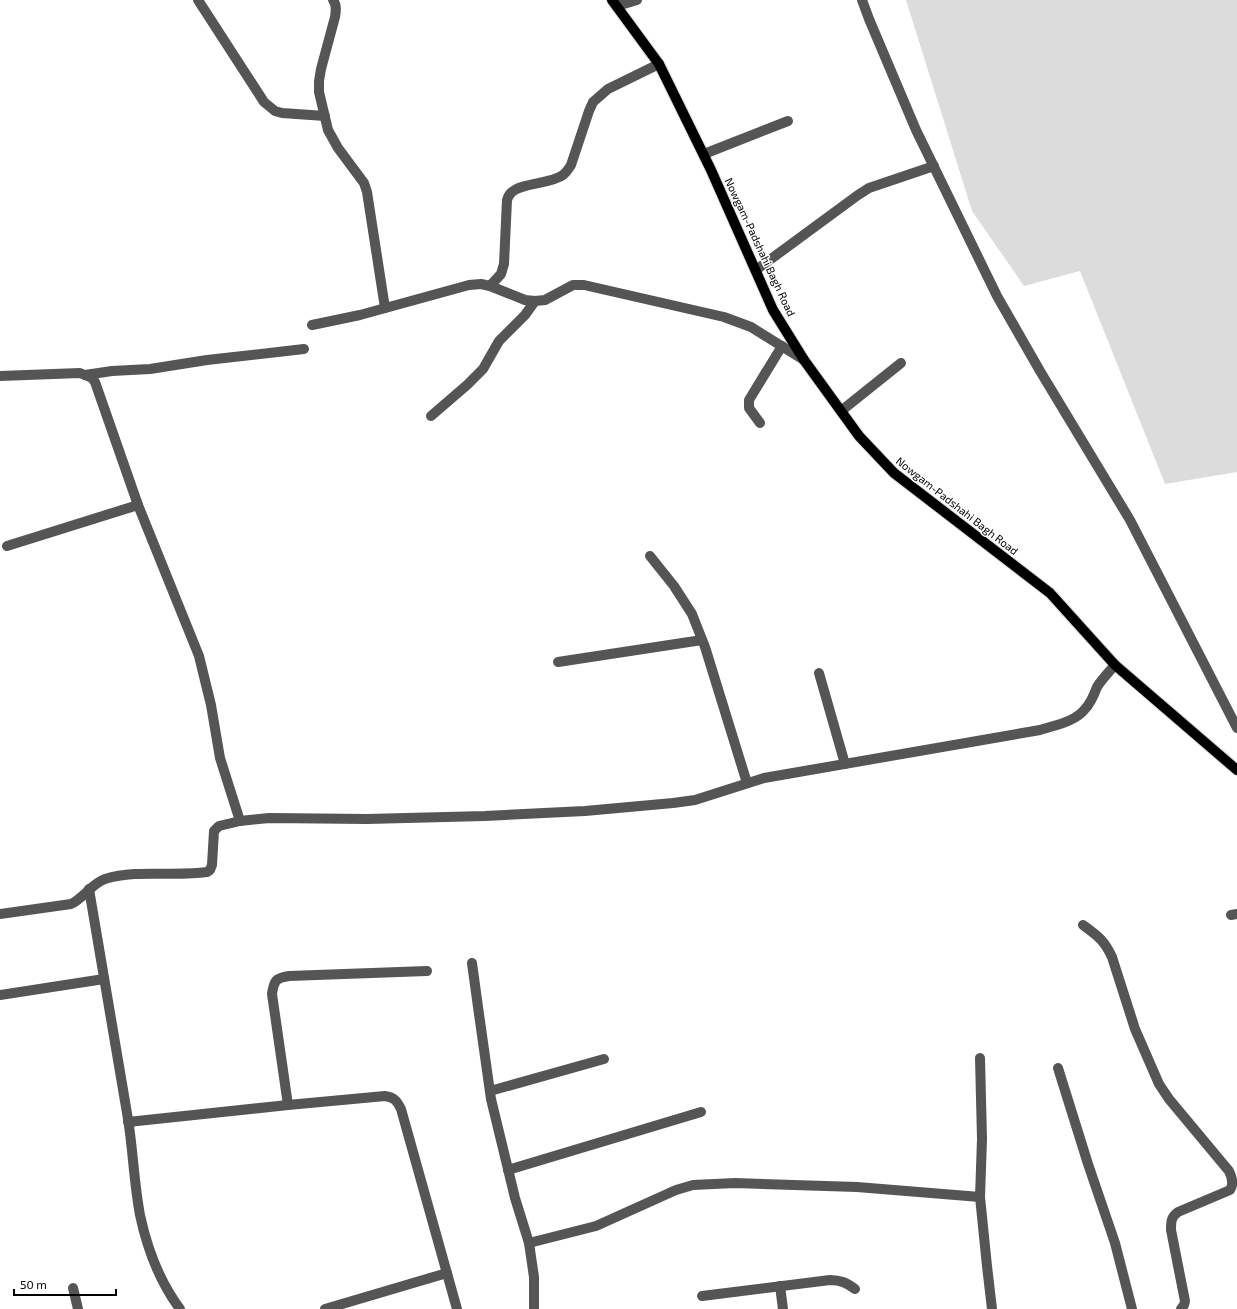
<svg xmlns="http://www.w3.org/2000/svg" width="1237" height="1309" font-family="'Exo 2',sans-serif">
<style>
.green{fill:#dcdcdc}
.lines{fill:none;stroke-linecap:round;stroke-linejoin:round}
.major-casing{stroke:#dbdbdb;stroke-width:12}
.minor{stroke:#555;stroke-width:10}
.major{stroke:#000;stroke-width:10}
.labels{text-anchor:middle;stroke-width:3;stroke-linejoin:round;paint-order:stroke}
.street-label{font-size:11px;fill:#000;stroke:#fff}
</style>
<rect width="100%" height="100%" fill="#fff"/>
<path class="green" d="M906,0H1237V472L1165,484L1080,271L1024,286L972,211Z"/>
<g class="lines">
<defs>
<path id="major" d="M612,0L659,64L711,170L773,310L804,360L859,436L894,473L1050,593L1115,665L1237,770"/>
</defs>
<use href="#major" class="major-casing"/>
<g class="minor">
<path d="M198,0L264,102L275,111L282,113L325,116"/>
<path d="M333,0C337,5 336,11 335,17L321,69L319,81V92L328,130L338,148L364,183L367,192L385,308"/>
<path d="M862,0L869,19L916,130L997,296L1040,371L1130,520L1237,728"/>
<path d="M617,6L637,0"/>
<path d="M704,154L788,121"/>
<path d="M756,270L858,195L869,188L934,166"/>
<path d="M490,286L501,274L504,264L507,200C508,197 509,194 512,192C521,183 551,184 563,175C567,172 569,168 571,165L589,111L593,102L608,89L659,64"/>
<path d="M312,325L360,315L469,285L481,284L490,286L525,300L535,301L545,300L573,285H584L724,317L751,327L804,360"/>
<path d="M85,375L112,371L150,369L207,360L304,349"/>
<path d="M0,376L80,373L92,378L95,382L138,505L199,656L211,705L220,758L240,821"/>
<path d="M841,411L901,363"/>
<path d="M431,416L467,385L483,369L499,341L525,315L535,301"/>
<path d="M760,423L749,408V400L782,346"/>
<path d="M7,546L138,505"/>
<path d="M650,556L674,586L692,614L705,647L747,783"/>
<path d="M558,662L702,640"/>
<path d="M819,673L845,764"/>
<path d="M89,889C102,965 115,1042 128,1119C133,1150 134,1183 140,1215C147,1248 160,1282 180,1309"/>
<path d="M0,914L71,904C84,898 91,884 105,879C138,869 173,877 207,872L210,870L212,865L214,831L219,826L240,821L269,818L367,819L485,816L585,811L673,803L695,800L764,778L1040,730C1055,725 1075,722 1085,709C1091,703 1094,695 1097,687C1102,679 1109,672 1115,665"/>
<path d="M1231,915L1237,914"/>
<path d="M1083,925C1098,936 1104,940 1112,957L1135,1029L1159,1084L1169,1099L1229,1171C1232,1177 1234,1184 1230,1190L1178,1212C1171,1217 1171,1222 1171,1230L1185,1301L1184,1305L1181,1309"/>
<path d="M472,963L478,1007L491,1099L515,1198L529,1243L534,1277V1309"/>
<path d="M0,995L104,979"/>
<path d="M980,1058L982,1139L980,1197L987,1266L992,1309"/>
<path d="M1058,1068L1088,1164L1115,1243L1132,1309"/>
<path d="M490,1091L604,1059"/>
<path d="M288,1105L272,994C274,980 276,978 289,976L427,971"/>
<path d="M128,1122L288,1105L385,1096C394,1097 397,1101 401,1109L457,1309"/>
<path d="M508,1170L701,1112"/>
<path d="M529,1243L596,1226L676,1190L693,1185L735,1183L857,1187L980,1197"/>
<path d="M780,1286L783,1309"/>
<path d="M73,1288L78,1309"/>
<path d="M702,1296L830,1280C841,1280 847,1283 855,1289"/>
<path d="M325,1309L447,1273"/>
</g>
<use href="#major" class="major"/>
</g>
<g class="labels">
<g class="street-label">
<text transform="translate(760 247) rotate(65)" y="4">Nowgam-Padshahi Bagh Road</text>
<text transform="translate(957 506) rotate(38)" y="4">Nowgam-Padshahi Bagh Road</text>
</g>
</g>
<path d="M14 1289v6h102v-6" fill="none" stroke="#000000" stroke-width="2"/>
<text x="20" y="1289" font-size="12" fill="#000000" stroke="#ffffff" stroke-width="3" paint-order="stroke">50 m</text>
</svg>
